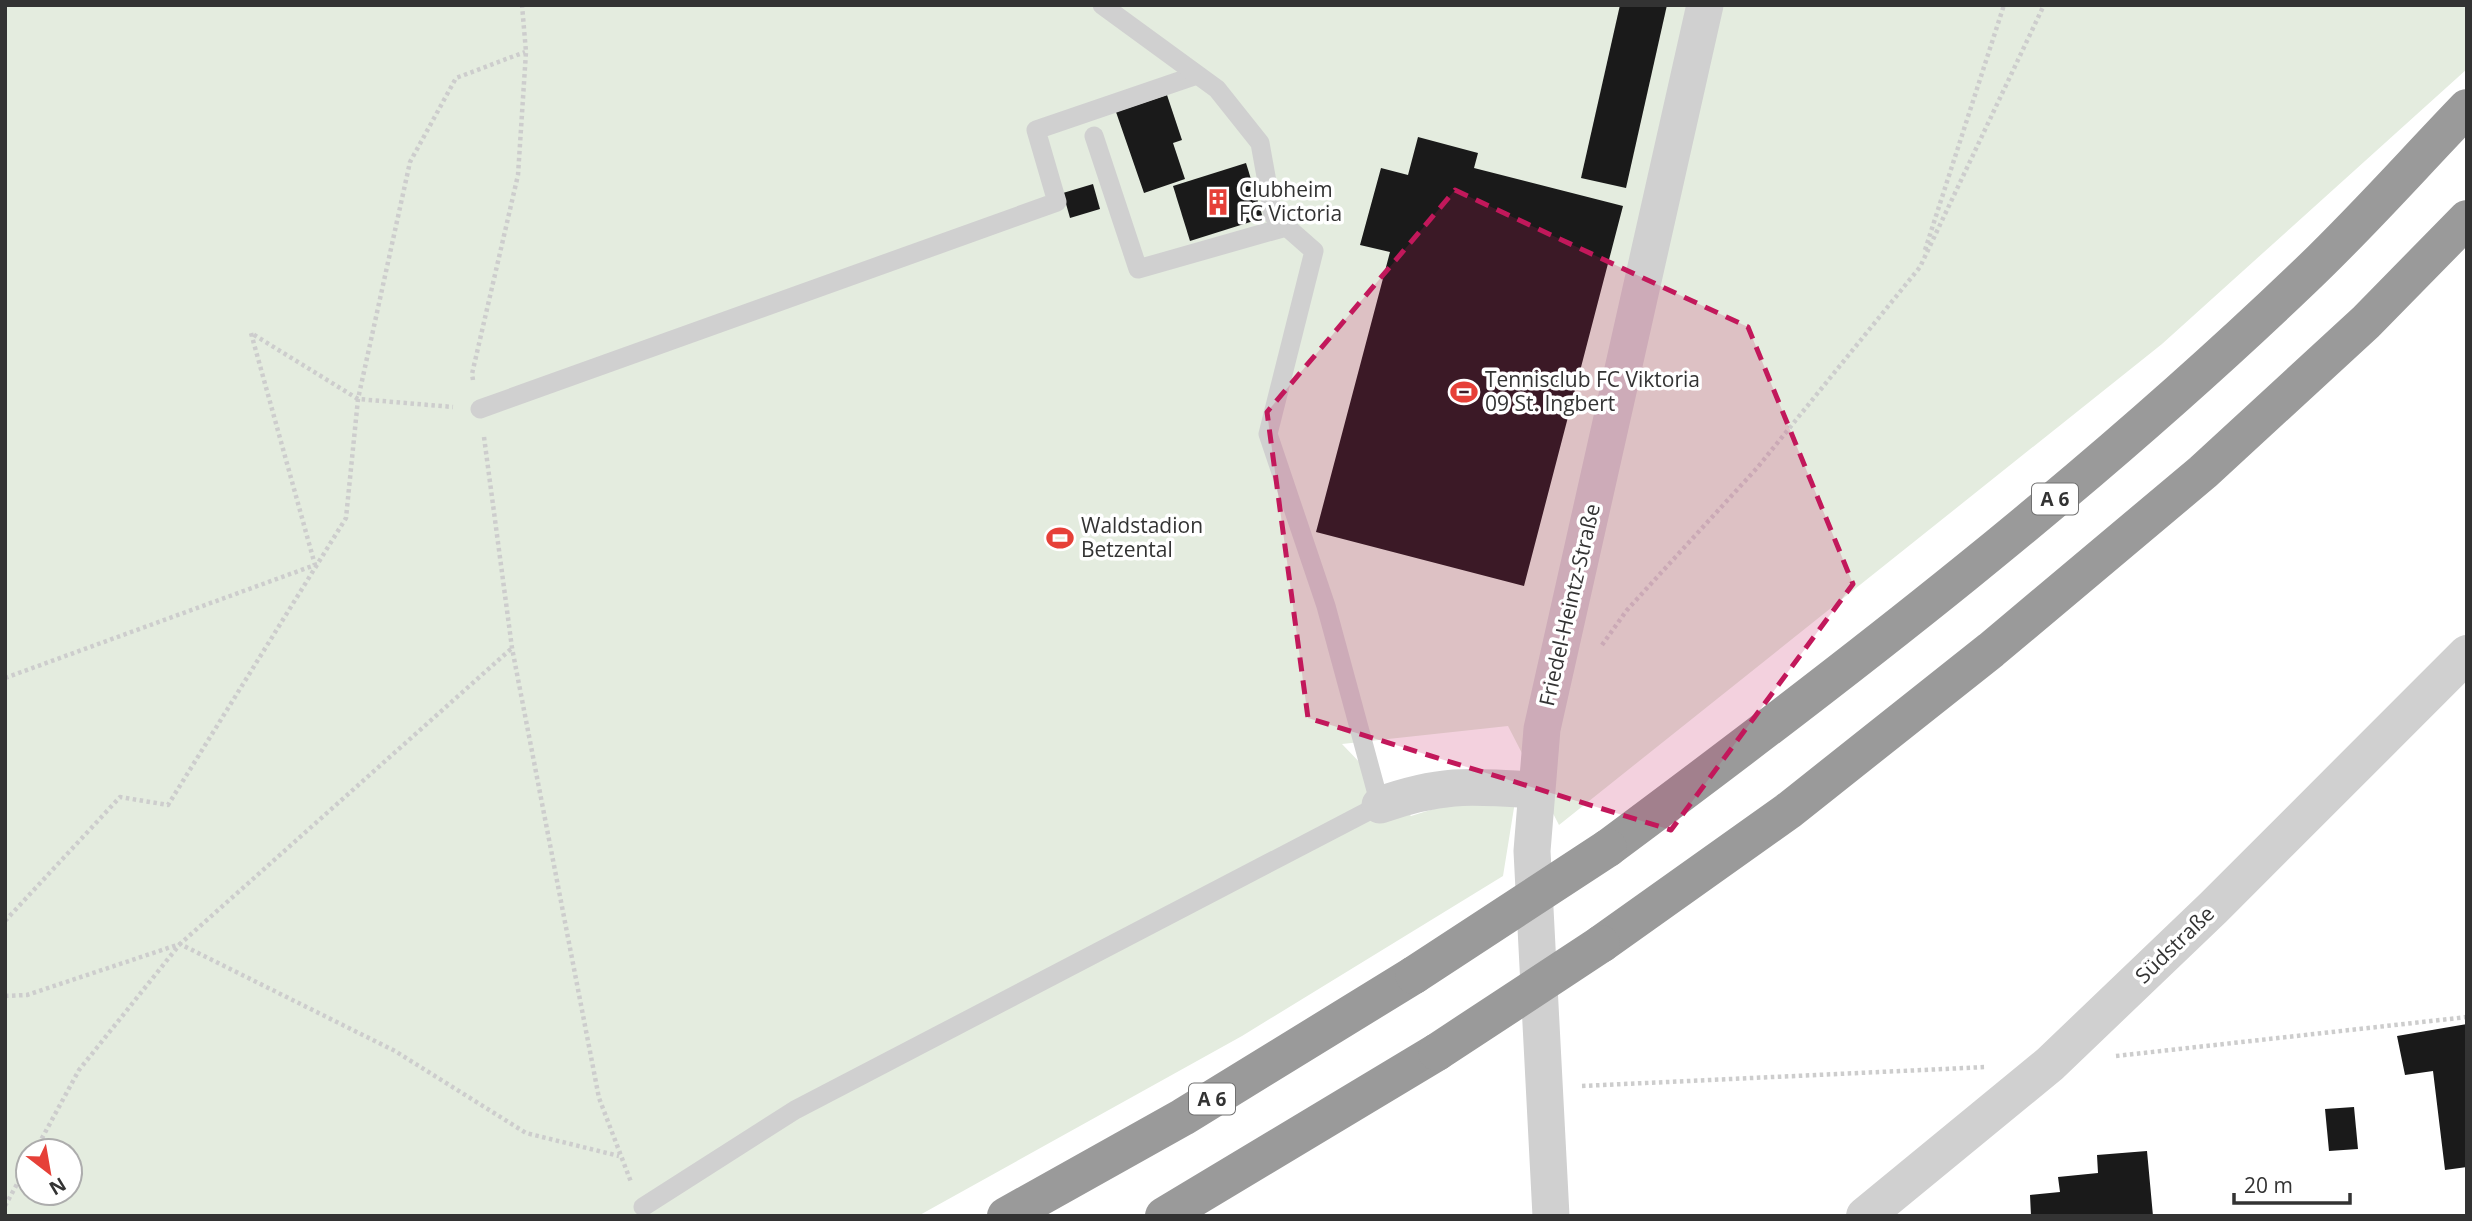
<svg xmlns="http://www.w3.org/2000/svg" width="2472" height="1221" font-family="'Open Sans',sans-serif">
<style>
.green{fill:#e4ecdf;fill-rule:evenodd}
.building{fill:#1a1a1a}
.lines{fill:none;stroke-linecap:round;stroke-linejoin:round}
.path{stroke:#cdcdcd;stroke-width:4.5;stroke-dasharray:3.5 3.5;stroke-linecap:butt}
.service{stroke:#d0d0d0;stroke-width:19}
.minor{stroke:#d0d0d0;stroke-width:37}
.tertiary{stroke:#d0d0d0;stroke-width:38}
.motorway{stroke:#9a9a9a;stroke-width:38}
.motorway-bridge{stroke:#9a9a9a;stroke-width:38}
.marked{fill:#c2185b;fill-opacity:0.2;stroke:#c2185b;stroke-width:5;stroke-dasharray:14 9;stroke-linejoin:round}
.labels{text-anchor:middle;stroke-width:7;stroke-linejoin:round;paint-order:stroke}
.shield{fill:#fff;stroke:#707070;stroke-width:2}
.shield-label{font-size:19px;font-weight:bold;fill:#333}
.poi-label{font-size:21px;fill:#333;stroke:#fff;text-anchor:start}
.street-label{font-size:21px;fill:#333;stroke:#fff}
</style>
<rect width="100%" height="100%" fill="#fff"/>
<path class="green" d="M5,5H2467V69L2162,344L1559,825L1508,726L1342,744L1411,816L1518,783L1503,876L1242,1036L918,1216H5ZM28,1151H70V1193H28Z"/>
<g class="building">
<path d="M1620,5H1667L1626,188L1581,178Z"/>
<path d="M1167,95L1182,140L1173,143L1185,179L1144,193L1116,112Z"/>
<path d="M1418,137L1478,153L1474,168L1623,206L1524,586L1316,532L1390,252L1360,245L1381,168L1408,175Z"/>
<path d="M1246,163L1263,218L1190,241L1173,186Z"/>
<path d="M1093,184L1100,209L1070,218L1063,193Z"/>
<path d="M2467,1024V1167L2445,1170L2433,1071L2405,1075L2397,1036Z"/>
<path d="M2354,1107L2358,1149L2329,1151L2325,1109Z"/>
<path d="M2147,1151L2153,1216H2031L2030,1195L2060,1192L2058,1177L2098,1173L2097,1155Z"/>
</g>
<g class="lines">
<g class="path">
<path d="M1925,250L2004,5"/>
<path d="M473,380L472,374L518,175L526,52L522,5"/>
<path d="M484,437L512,648L599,1098L631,1182"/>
<path d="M1602,645L1627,610L1757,468L1920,267L2044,5"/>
<path d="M5,678L315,565L251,333L358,399L453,407"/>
<path d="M5,921L120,797L168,805L346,518L358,399L410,162L456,78L525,52"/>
<path d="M5,996L27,995L180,944L512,648"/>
<path d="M2116,1056L2467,1017"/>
<path d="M1582,1086L1986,1067"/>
<path d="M35,1151L79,1070L180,944L395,1051L526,1133L619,1156"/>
<path d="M5,1206L28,1164"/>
</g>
<g class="service">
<path d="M1094,136L1138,269L1286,227"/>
<path d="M480,409L1057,202L1036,130L1197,75"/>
<path d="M643,1207L795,1110L1380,805L1326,606L1268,434L1314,251L1273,215L1260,143L1217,89L1102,5"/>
</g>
<g class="minor">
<path d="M1380,805C1442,783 1471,786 1535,790"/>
<path d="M1551,1216L1532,851L1542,729L1705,5"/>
</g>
<path class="tertiary" d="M1865,1216L2050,1064L2213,908L2467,654"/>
<g class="motorway">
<path d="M1608,848C1849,669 2087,485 2304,277C2361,223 2413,164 2467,108"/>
<path d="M1601,944L1788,811L1991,650L2203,472L2366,322L2467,219"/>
<path d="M1006,1216L1183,1117L1414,975"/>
<path d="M1164,1216L1437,1052"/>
</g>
<g class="motorway-bridge">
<path d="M1414,975L1608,848"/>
<path d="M1437,1052L1601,944"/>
</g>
</g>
<path class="marked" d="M1455,190L1748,327L1853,584L1671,830L1308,718L1267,412Z"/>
<defs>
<symbol id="building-bare" viewBox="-9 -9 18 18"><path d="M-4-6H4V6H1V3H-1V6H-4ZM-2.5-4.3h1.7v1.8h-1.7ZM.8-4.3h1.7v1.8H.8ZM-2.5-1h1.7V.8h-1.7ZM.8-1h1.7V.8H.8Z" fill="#e64038" stroke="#fff" stroke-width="2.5" paint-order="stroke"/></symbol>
<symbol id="stadium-bare" viewBox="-9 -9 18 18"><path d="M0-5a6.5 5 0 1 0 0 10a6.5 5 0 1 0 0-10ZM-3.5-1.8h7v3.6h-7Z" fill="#e64038" stroke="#fff" stroke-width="2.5" paint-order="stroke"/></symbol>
</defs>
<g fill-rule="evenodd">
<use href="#building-bare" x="1199" y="183" width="38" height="38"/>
<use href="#stadium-bare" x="1445" y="373" width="38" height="38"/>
<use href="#stadium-bare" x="1041" y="519" width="38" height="38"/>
</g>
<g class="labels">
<g class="shield">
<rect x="2032" y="483.5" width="46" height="31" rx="5"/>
<rect x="1189" y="1083.5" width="46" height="31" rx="5"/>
</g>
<g class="shield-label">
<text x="2055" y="506">A 6</text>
<text x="1212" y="1106">A 6</text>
</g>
<g class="poi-label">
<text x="1239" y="197">Clubheim<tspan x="1239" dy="24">FC Victoria</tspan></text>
<text x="1485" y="387">Tennisclub FC Viktoria<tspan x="1485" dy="24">09 St. Ingbert</tspan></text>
<text x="1081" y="533">Waldstadion<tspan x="1081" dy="24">Betzental</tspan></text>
</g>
<g class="street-label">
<text transform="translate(1570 605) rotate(-77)" y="7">Friedel-Heintz-Straße</text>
<text transform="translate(2175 945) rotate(-44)" y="7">Südstraße</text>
</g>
</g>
<rect width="2472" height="1221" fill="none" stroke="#333333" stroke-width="14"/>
<g transform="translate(49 1172) rotate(149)"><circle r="33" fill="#ffffff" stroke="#adadad" stroke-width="2"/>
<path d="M0-5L12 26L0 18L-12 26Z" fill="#e64038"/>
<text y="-10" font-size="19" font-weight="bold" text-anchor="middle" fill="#333333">N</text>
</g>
<path d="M2234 1193v10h116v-10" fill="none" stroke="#333333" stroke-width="3.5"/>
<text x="2244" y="1193" font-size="21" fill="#333333" stroke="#ffffff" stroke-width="5" paint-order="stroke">20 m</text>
</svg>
